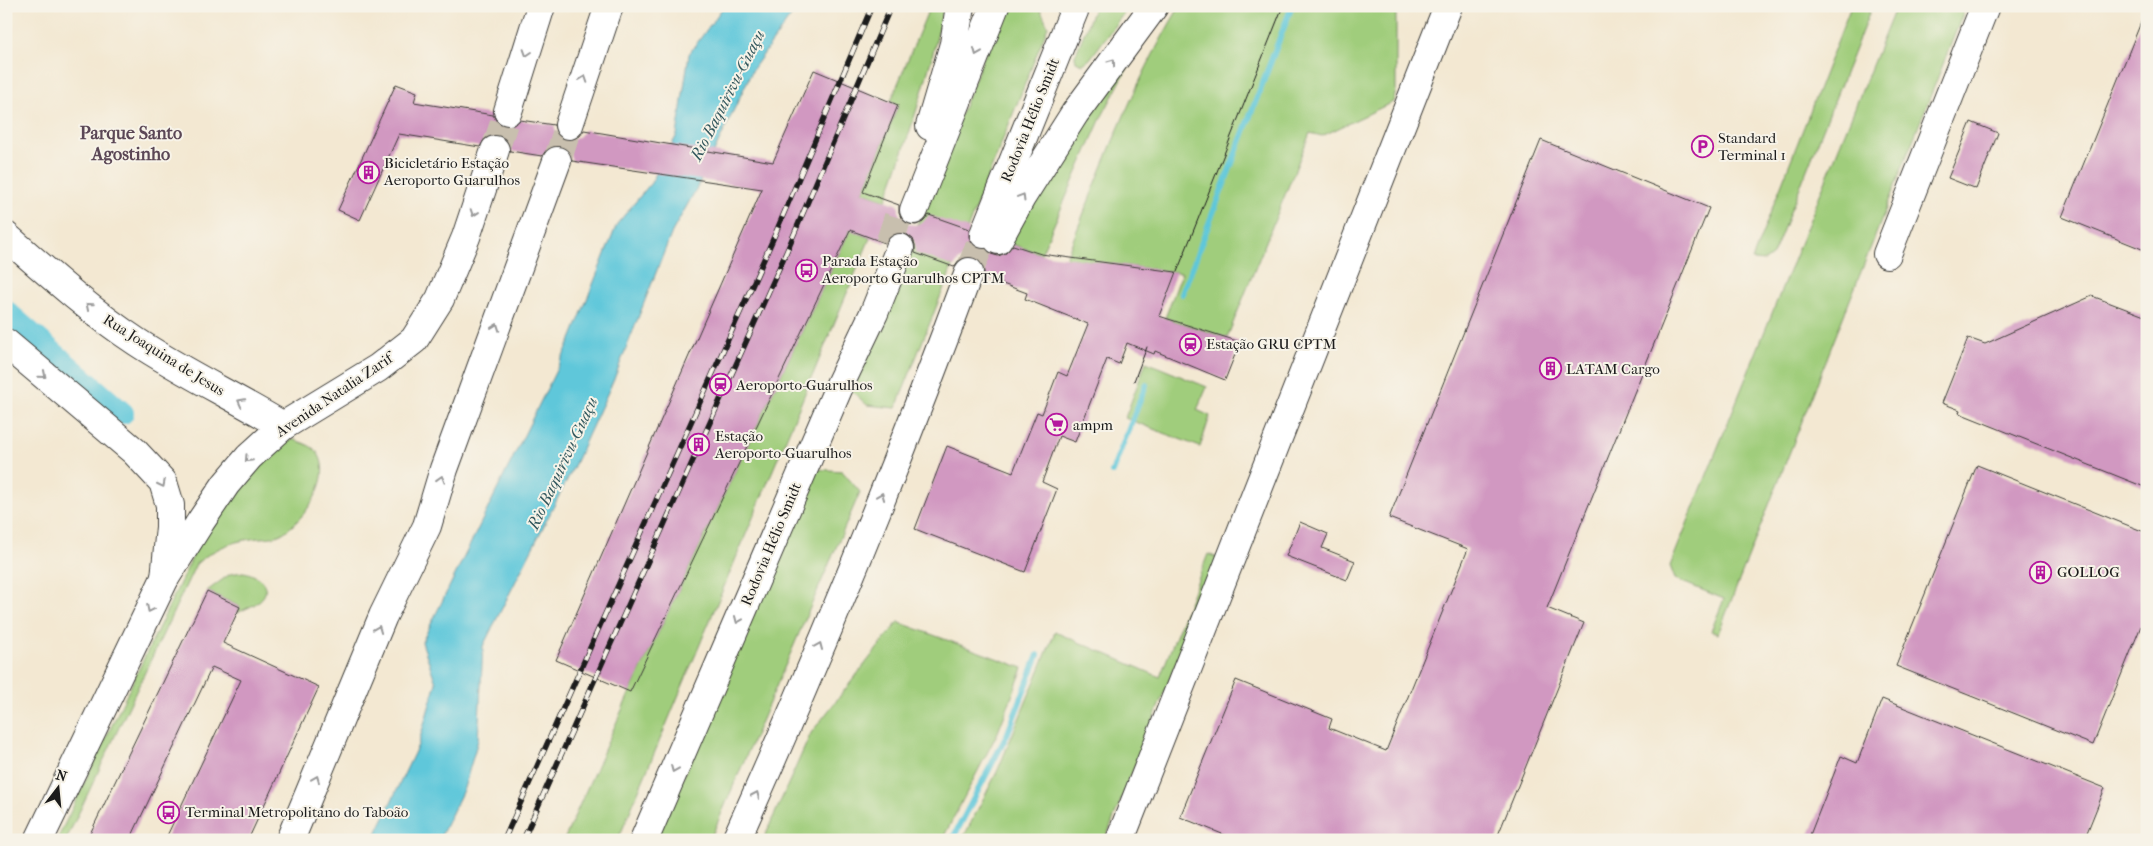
<svg xmlns="http://www.w3.org/2000/svg" width="2153" height="846" font-family="'IM FELL French Canon',serif">
<style>
.green{fill:#a0cd7b;stroke:#5e744c}
.water{fill:#5ec7da;stroke:#3d727b}
.lines{fill:none;stroke-linecap:round;stroke-linejoin:round}
.stream{stroke:#5ec7da;stroke-width:6}
.canal{stroke:#5ec7da;stroke-width:22}
.building{fill:#d198c1}
.major-tunnel{stroke:#c8bfae;stroke-width:28;stroke-dasharray:28 14;stroke-linecap:butt}
.minor-casing{stroke:#3c3b37;stroke-width:30}
.major-casing{stroke:#3c3b37;stroke-width:30}
.minor{stroke:#fff;stroke-width:28}
.major{stroke:#fff;stroke-width:28}
.tram{stroke:#1c1c1c;stroke-width:1}
.rail-casing{stroke:#1c1c1c;stroke-width:5.5}
.rail{stroke:#f7f3e8;stroke-width:4;stroke-dasharray:11;stroke-linecap:butt}
.oneway{stroke:#999}
.labels{text-anchor:middle;stroke-width:4;stroke-linejoin:round;paint-order:stroke}
.street-label{font-size:15px;fill:#1c1c1c;stroke:#f7f3e8}
.poi-label{font-size:15px;fill:#1c1c1c;stroke:#f7f3e8;text-anchor:start}
.water-label{font-size:16px;font-style:italic;fill:#33585e;stroke:#f7f3e8}
.quarter-label{font-size:18px;font-weight:bold;fill:#5b4756;stroke:#f7f3e8}
</style>
<rect width="100%" height="100%" fill="#f7f3e8"/>
<filter id="ink" filterUnits="userSpaceOnUse"><feTurbulence type="fractalNoise" baseFrequency=".02" numOctaves="2"/><feDisplacementMap in="SourceGraphic" scale="10" xChannelSelector="R" yChannelSelector="G"/><feConvolveMatrix kernelMatrix="1 2 1 2 8 2 1 2 1" color-interpolation-filters="sRGB"/></filter>
<filter id="wash" filterUnits="userSpaceOnUse"><feTurbulence type="fractalNoise" baseFrequency=".0096" numOctaves="4" result="noise"/><feDisplacementMap in="SourceGraphic" scale="20" xChannelSelector="R" yChannelSelector="G"/><feGaussianBlur stdDeviation="1.12" result="paint"/><feColorMatrix in="noise" values="0 0 0 0 0 0 0 0 0 0 0 0 0 0 0 0 0 1.4 0 .05"/><feComposite in="paint" operator="in"/></filter>
<g filter="url(#wash)">
<rect width="100%" height="100%" fill="#f3e8d2"/>
<g class="green">
<path d="M930,6H944C930,73 909,136 886,200L863,192L898,106L890,103Z"/>
<path d="M1004,6H1039L1048,26L896,408L867,405L851,390Z"/>
<path d="M1095,6H1129L1090,59L1083,64L1076,61L1075,56Z"/>
<path d="M1180,6H1396V91L1393,102L1322,136L1310,133L1227,338L1165,318L1182,273L1066,258C1100,173 1132,85 1180,6Z"/>
<path d="M1851,6H1872L1773,255L1765,261L1752,260Z"/>
<path d="M1896,6H1966L1718,634L1711,631L1724,599L1675,579L1670,566Z"/>
<path d="M1145,35L1101,118L1041,254L1006,242L1072,129Z"/>
<path d="M850,230L870,238L618,840H564L630,692Z"/>
<path d="M1146,362L1207,387L1197,410L1210,416L1200,447L1125,418Z"/>
<path d="M292,439C300,442 311,445 316,451C337,476 303,522 281,534C271,539 261,537 251,539C229,542 212,550 196,564L66,840H57L203,535L233,491L282,443Z"/>
<path d="M816,469L842,471L860,492L710,840H656Z"/>
<path d="M1208,554L1218,558L1105,840H962L997,772L1055,632L1160,677Z"/>
<path d="M243,572C258,574 275,588 259,601C254,606 244,609 238,613L240,607L207,591L230,574Z"/>
<path d="M898,622L1023,668L998,732L942,840H763L811,733Z"/>
</g>
<path class="water" d="M724,6H798L753,69L698,186L672,232L614,379L574,466L483,646L478,740L464,788L439,840H373L418,745L436,683L422,642L570,342L617,224L651,183L677,135L689,54Z"/>
<g class="lines">
<g class="stream">
<path d="M1182,294L1292,6"/>
<path d="M1112,472L1146,385"/>
<path d="M952,840L1007,735L1038,655"/>
</g>
<path class="canal" d="M6,311L123,413"/>
</g>
<g id="blocks">
<g class="building">
<path d="M2146,10H2147V251L2062,217Z"/>
<path d="M814,70L898,105L863,192L899,205V213L902,220L908,224L916,225L923,222L929,215L969,229V237L972,244L978,248L986,249L991,254L998,256L1006,253L1013,245L1041,254L1176,272L1159,316L1240,342L1225,380L1155,351L1154,354L1127,343L1119,364L1107,359L1075,442L1059,436L1042,482L1057,489L1025,572L915,529L947,446L1013,472L1037,412L1042,414L1058,372L1067,376L1088,324L1025,299L1027,293L984,277V269L981,262L975,258L967,257L959,260L954,267L915,253V245L913,239L905,233H897L891,235L885,243L850,230L630,692L556,660L762,189L572,161L569,151L562,146H554L547,149L542,156L510,151L507,140L499,135H491L485,138L480,147L399,134L360,220L338,210L396,84L417,92L414,102L493,115L497,122L504,126H512L520,120L554,125L557,135L564,140H573L580,136L584,130L773,162Z"/>
<path d="M1971,122L1998,133L1976,189L1948,178Z"/>
<path d="M1541,140L1709,208L1547,608L1584,623L1496,840H1237L1180,817L1236,680L1332,719L1329,728L1386,751L1468,549L1389,518Z"/>
<path d="M2092,296L2147,317V488L1959,413L1960,410L1942,403L1968,338L1985,344Z"/>
<path d="M1977,465L2147,533V611L2093,745L1896,666Z"/>
<path d="M1300,522L1328,534L1322,548L1355,561L1347,580L1286,556Z"/>
<path d="M207,591L240,607L223,643L319,687L248,840H165L241,680L212,667L130,840H87Z"/>
<path d="M1882,699L2105,788L2084,840H1808L1841,756L1857,763Z"/>
</g>
</g>
</g>
<g filter="url(#ink)">
<use href="#blocks" fill-opacity="0" stroke="#3c3b37" stroke-width="1"/>
<g class="lines">
<g class="major-tunnel">
<path d="M495,150L508,111"/>
<path d="M557,161L569,125"/>
<path d="M889,244L902,205"/>
<path d="M969,272L984,234"/>
</g>
<defs>
<g id="minor">
<path d="M6,236C48,273 90,311 137,342C184,373 235,397 283,426"/>
<path d="M1887,254L1985,6"/>
<path d="M6,343L134,451L163,482L170,505V527L165,578"/>
<path d="M1120,840L1448,6"/>
</g>
<g id="major">
<path d="M508,111L541,6"/>
<path d="M569,125L609,6"/>
<path d="M930,126L954,44L960,6"/>
<path d="M914,210L995,6"/>
<path d="M984,234L1076,6"/>
<path d="M998,240L1021,198L1075,113L1154,6"/>
<path d="M39,840L165,578L201,521L226,484L249,457L283,426L378,368L414,340L440,299L466,237L495,150"/>
<path d="M290,840L383,616L427,526L444,469L557,161"/>
<path d="M644,840L841,382L874,313L900,248"/>
<path d="M736,840C820,654 898,464 969,272"/>
</g>
</defs>
<use href="#minor" class="minor-casing"/>
<use href="#major" class="major-casing"/>
<use href="#minor" class="minor"/>
<use href="#major" class="major"/>
<g class="tram">
<path d="M1177,272L1283,6"/>
<path d="M1134,381L1147,347"/>
</g>
<defs>
<g id="rail">
<path d="M504,840L773,239L872,6"/>
<path d="M523,840L789,246L891,6"/>
</g>
</defs>
<use href="#rail" class="rail-casing"/>
<use href="#rail" class="rail"/>
</g>
<defs><path id="oneway-chevron" d="M-2-3.5L2.5 0L-2 3.5" fill="none" stroke-width="1.6" stroke-linecap="round" stroke-linejoin="round" transform="scale(1.25)"/></defs>
<g class="oneway">
<use href="#oneway-chevron" transform="translate(977 52) rotate(112)"/>
<use href="#oneway-chevron" transform="translate(527 53) rotate(108)"/>
<use href="#oneway-chevron" transform="translate(1112 62) rotate(-54)"/>
<use href="#oneway-chevron" transform="translate(584 79) rotate(-71)"/>
<use href="#oneway-chevron" transform="translate(1022 197) rotate(-59)"/>
<use href="#oneway-chevron" transform="translate(474 213) rotate(109)"/>
<use href="#oneway-chevron" transform="translate(89 306) rotate(-140)"/>
<use href="#oneway-chevron" transform="translate(496 327) rotate(-70)"/>
<use href="#oneway-chevron" transform="translate(43 375) rotate(40)"/>
<use href="#oneway-chevron" transform="translate(241 402) rotate(-152)"/>
<use href="#oneway-chevron" transform="translate(248 459) rotate(133)"/>
<use href="#oneway-chevron" transform="translate(441 479) rotate(-73)"/>
<use href="#oneway-chevron" transform="translate(162 484) rotate(63)"/>
<use href="#oneway-chevron" transform="translate(881 496) rotate(-68)"/>
<use href="#oneway-chevron" transform="translate(150 609) rotate(116)"/>
<use href="#oneway-chevron" transform="translate(738 620) rotate(113)"/>
<use href="#oneway-chevron" transform="translate(378 629) rotate(-68)"/>
<use href="#oneway-chevron" transform="translate(819 646) rotate(-67)"/>
<use href="#oneway-chevron" transform="translate(674 769) rotate(113)"/>
<use href="#oneway-chevron" transform="translate(316 779) rotate(-68)"/>
<use href="#oneway-chevron" transform="translate(756 795) rotate(-66)"/>
</g>
</g>
<defs>
<symbol id="parking-ring" viewBox="-11 -11 22 22"><circle r="9.5" fill="#f7f3e8" stroke="#b5179e" stroke-width="1.5"/><path d="M-3.5-5.5H1a3.5 3.5 0 0 1 0 7H-1V5.5H-3.5ZM-1-3.4V-.6H.8a1.4 1.4 0 0 0 0-2.8Z" fill="#b5179e"/></symbol>
<symbol id="building-ring" viewBox="-11 -11 22 22"><circle r="9.5" fill="#f7f3e8" stroke="#b5179e" stroke-width="1.5"/><path d="M-4-6H4V6H1V3H-1V6H-4ZM-2.5-4.3h1.7v1.8h-1.7ZM.8-4.3h1.7v1.8H.8ZM-2.5-1h1.7V.8h-1.7ZM.8-1h1.7V.8H.8Z" fill="#b5179e"/></symbol>
<symbol id="bus-ring" viewBox="-11 -11 22 22"><circle r="9.5" fill="#f7f3e8" stroke="#b5179e" stroke-width="1.5"/><path d="M-5-6H5V4H4V6H2V4H-2V6H-4V4H-5ZM-3.5-4V0h7V-4ZM-3.5 1.2v1.5H-2V1.2ZM2 1.2v1.5H3.5V1.2Z" fill="#b5179e"/></symbol>
<symbol id="station-ring" viewBox="-11 -11 22 22"><circle r="9.5" fill="#f7f3e8" stroke="#b5179e" stroke-width="1.5"/><path d="M-3-6H3Q5-6 5-4V2Q5 4 3 4L4.5 6H3L1.5 4h-3L-3 6H-4.5L-3 4Q-5 4-5 2V-4Q-5-6-3-6ZM-3.5-4v3h7v-3ZM-3.5 1v1.5H-2V1ZM2 1v1.5H3.5V1Z" fill="#b5179e"/></symbol>
<symbol id="supermarket-ring" viewBox="-11 -11 22 22"><circle r="9.5" fill="#f7f3e8" stroke="#b5179e" stroke-width="1.5"/><path d="M-6-5.5h2.5l.6 2H6L4.5 2H-2.5L-4.4-4H-6ZM-1.5 3.2a1.3 1.3 0 1 0 .1 0ZM3 3.2a1.3 1.3 0 1 0 .1 0Z" fill="#b5179e"/></symbol>
</defs>
<g fill-rule="evenodd">
<use href="#parking-ring" x="1690" y="134" width="25" height="25"/>
<use href="#building-ring" x="356" y="160" width="25" height="25"/>
<use href="#bus-ring" x="794" y="258" width="25" height="25"/>
<use href="#station-ring" x="1178" y="332" width="25" height="25"/>
<use href="#building-ring" x="1538" y="356" width="25" height="25"/>
<use href="#station-ring" x="708" y="372" width="25" height="25"/>
<use href="#supermarket-ring" x="1044" y="412" width="25" height="25"/>
<use href="#building-ring" x="686" y="432" width="25" height="25"/>
<use href="#building-ring" x="2028" y="560" width="25" height="25"/>
<use href="#bus-ring" x="156" y="800" width="25" height="25"/>
</g>
<g class="labels">
<g class="street-label">
<text transform="translate(1030 120) rotate(-68)" y="5">Rodovia Hélio Smidt</text>
<text transform="translate(164 355) rotate(32)" y="5">Rua Joaquina de Jesus</text>
<text transform="translate(334 395) rotate(-34)" y="5">Avenida Natalia Zarif</text>
<text transform="translate(771 544) rotate(-67)" y="5">Rodovia Hélio Smidt</text>
</g>
<g class="poi-label">
<text x="1718" y="143">Standard<tspan x="1718" dy="17">Terminal 1</tspan></text>
<text x="384" y="168">Bicicletário Estação<tspan x="384" dy="17">Aeroporto Guarulhos</tspan></text>
<text x="822" y="266">Parada Estação<tspan x="822" dy="17">Aeroporto Guarulhos CPTM</tspan></text>
<text x="1206" y="349">Estação GRU CPTM</text>
<text x="1566" y="374">LATAM Cargo</text>
<text x="736" y="390">Aeroporto-Guarulhos</text>
<text x="1073" y="430">ampm</text>
<text x="715" y="441">Estação<tspan x="715" dy="17">Aeroporto-Guarulhos</tspan></text>
<text x="2057" y="577">GOLLOG</text>
<text x="185" y="817">Terminal Metropolitano do Taboão</text>
</g>
<g class="water-label">
<text transform="translate(727 95) rotate(-63)" y="6">Rio Baquirivu-Guaçu</text>
<text transform="translate(562 463) rotate(-65)" y="6">Rio Baquirivu-Guaçu</text>
</g>
<g class="quarter-label">
<text x="131" y="139">Parque Santo<tspan x="131" dy="21">Agostinho</tspan></text>
</g>
</g>
<rect width="2153" height="846" fill="none" stroke="#f7f3e8" stroke-width="25"/>
<g transform="translate(58 788) rotate(16)" stroke="#f7f3e8" stroke-width="4" paint-order="stroke">
<path d="M0-4L9 19L0 12L-9 19Z" fill="#1c1c1c"/>
<text y="-8" font-size="14" font-weight="bold" text-anchor="middle" fill="#1c1c1c">N</text>
</g>
</svg>
